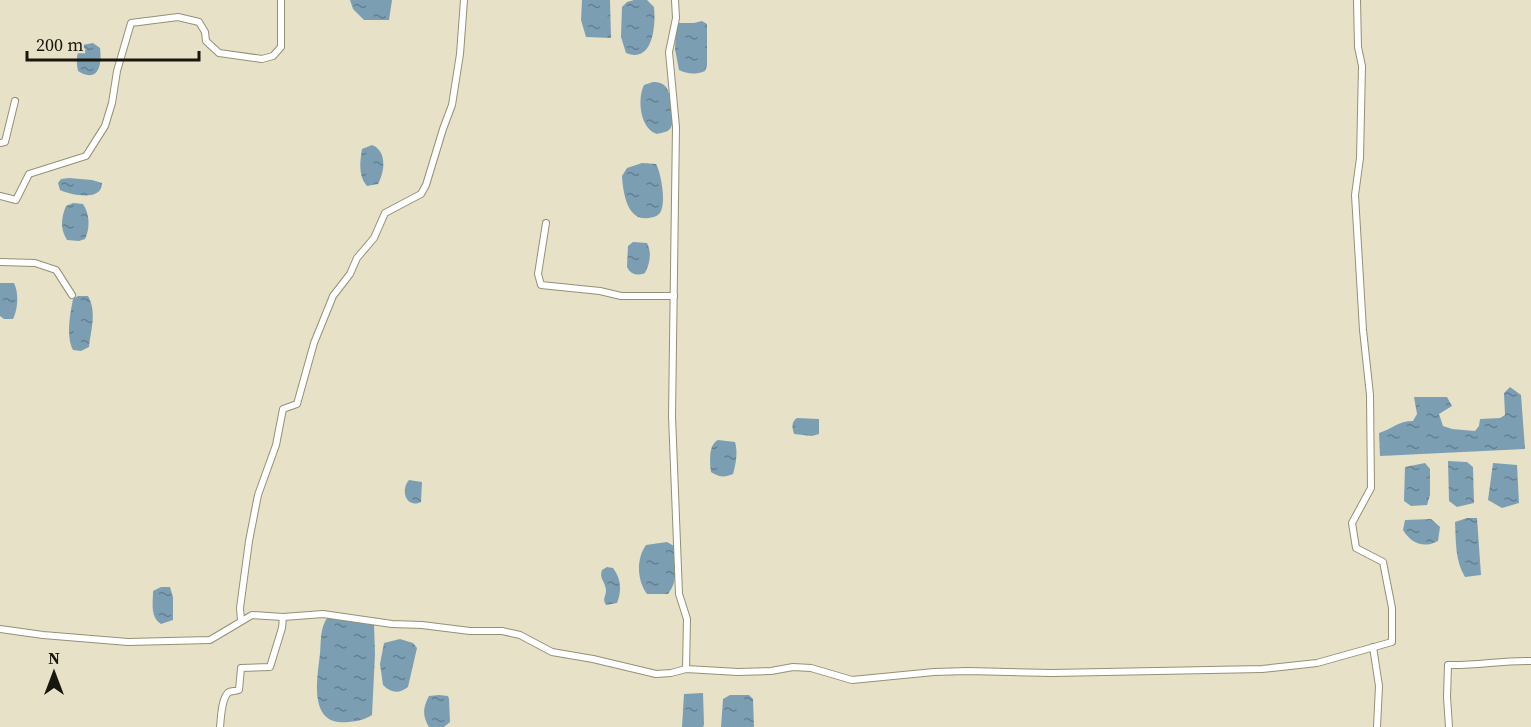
<svg xmlns="http://www.w3.org/2000/svg" width="1531" height="727" font-family="'Source Serif 4',serif">
<style>
.water{fill:url(#water-ripples)}
.lines{fill:none;stroke-linecap:round;stroke-linejoin:round}
.minor-casing{stroke:#949076;stroke-width:8}
.minor{stroke:#fff;stroke-width:6}
</style>
<defs>
<pattern id="water-ripples" width="26" height="14" patternUnits="userSpaceOnUse" patternTransform="scale(1.5)"><rect width="26" height="14" fill="#7b9eb3"/><path d="M2 4q2-2 4 0t4 0M15 11q2-2 4 0t4 0" fill="none" stroke="#648090"/></pattern>
</defs>
<rect width="100%" height="100%" fill="#e7e2c7"/>
<g class="water">
<path d="M350,0H392L389,20H364L353,9Z"/>
<path d="M582,0H610L611,38L586,37L581,20Z"/>
<path d="M634,0H647L654,7C656,25 653,64 626,53L621,37L622,7L627,2Z"/>
<path d="M702,21L707,24V66L705,71C695,75 687,74 679,70L675,49L676,28L679,23H694Z"/>
<path d="M93,43L100,48C102,64 99,84 78,71C76,63 76,51 82,45Z"/>
<path d="M653,82C658,82 663,83 666,87C671,93 676,123 670,129C667,132 661,133 657,134C640,129 637,99 644,85Z"/>
<path d="M372,145C387,151 385,171 378,184L367,186C358,176 360,161 362,149Z"/>
<path d="M642,163L656,164C661,172 666,202 661,211C659,216 654,217 649,218C627,222 623,192 622,176L627,168Z"/>
<path d="M69,178L92,180L102,183C102,202 71,195 60,190L58,183L61,179Z"/>
<path d="M73,203L83,204C90,214 90,229 85,239L79,241L67,240C60,229 61,218 66,206Z"/>
<path d="M633,242L647,243C652,253 650,263 645,273C637,276 631,275 627,267L628,246Z"/>
<path d="M0,283H14C19,293 18,309 13,319H4L0,316Z"/>
<path d="M78,296H88C97,312 91,329 89,347L81,351L73,350C66,336 70,314 73,299Z"/>
<path d="M1510,387L1521,395L1525,449L1380,456L1379,433C1392,429 1398,421 1413,421L1417,414L1414,397H1447L1452,406L1439,414L1443,426L1452,429L1475,431L1479,426L1480,419L1500,418L1505,415L1504,393Z"/>
<path d="M797,418L819,419V434L812,436L794,434C792,427 791,422 797,418Z"/>
<path d="M718,440L735,442C738,452 736,464 733,474C724,478 719,477 711,472C710,462 708,445 718,440Z"/>
<path d="M1448,461L1467,462L1473,467L1474,503L1457,507L1449,501Z"/>
<path d="M1425,463L1430,469V495L1427,505L1411,506L1404,501L1405,467Z"/>
<path d="M1493,463L1517,465L1519,503L1502,508L1488,500Z"/>
<path d="M409,480L422,482L421,502C406,509 400,490 409,480Z"/>
<path d="M1467,518H1477L1481,575L1465,577C1455,561 1456,541 1455,522Z"/>
<path d="M1431,519L1440,527L1438,541C1423,549 1411,543 1403,530L1405,520Z"/>
<path d="M667,542L674,546C675,564 679,580 668,594H647C637,580 636,559 646,545Z"/>
<path d="M607,567L613,568C621,578 622,591 617,603L606,605C602,598 606,597 606,590C605,581 599,579 602,570Z"/>
<path d="M161,587H170L173,597V620L161,624C150,617 153,603 153,591Z"/>
<path d="M328,617L372,623L374,625L375,654L372,715C364,720 358,721 349,722C308,727 317,680 320,654C321,642 320,626 328,617Z"/>
<path d="M400,639L413,643L417,648L408,687C399,694 391,693 383,685L380,664L384,643Z"/>
<path d="M703,693L704,725L703,727H682L684,694Z"/>
<path d="M439,695L448,696L449,699L450,722L444,727H429C422,716 423,707 429,696Z"/>
<path d="M730,695H749L753,699L754,727H721L723,699Z"/>
</g>
<g class="lines">
<defs>
<g id="minor">
<path d="M675,0L676,18L669,52L676,127L672,416L679,594L687,619L686,669"/>
<path d="M0,143L5,142L15,101"/>
<path d="M0,196L16,200L29,174L86,156L105,126L112,103L117,71L131,23L178,17L199,22L205,32L206,41L219,53L262,59L273,56L281,47V0"/>
<path d="M546,223L538,274L541,285L600,291L621,296H674"/>
<path d="M0,262L35,263L56,270L72,295"/>
<path d="M241,620L240,608L249,541L258,495L276,445L283,409L297,404L314,343L333,296L350,274L357,258L374,238L385,213L421,194L426,185L443,129L452,105L460,54L464,0"/>
<path d="M0,629L43,635L128,642L210,640L252,615L283,617L323,614L392,624L422,625L470,631H502L520,635L552,652L593,659L656,674L671,673L686,669L738,672L771,671L793,667L811,668L852,680L934,672L968,671L1052,673L1262,669L1317,663L1392,642V608L1383,562L1356,548L1352,523L1371,488L1370,395L1363,330L1355,195L1360,158L1362,66L1358,47L1357,0"/>
<path d="M1373,647L1379,686L1377,727"/>
<path d="M220,727C221,719 221,698 229,692C232,691 236,691 239,690L241,668L270,667L282,628L283,617"/>
<path d="M1449,727L1447,697L1448,665C1476,666 1503,660 1531,661"/>
</g>
</defs>
<use href="#minor" class="minor-casing"/>
<use href="#minor" class="minor"/>
</g>
<g transform="translate(54 673)" stroke="#e7e2c7" stroke-width="4.5" paint-order="stroke">
<path d="M0-4.5L10 22L0 15L-10 22Z" fill="#19170d"/>
<text y="-9" font-size="16" font-weight="bold" text-anchor="middle" fill="#19170d">N</text>
</g>
<path d="M27 51v9h172v-9" fill="none" stroke="#19170d" stroke-width="3"/>
<text x="36" y="51" font-size="18" fill="#19170d" stroke="#e7e2c7" stroke-width="4.5" paint-order="stroke">200 m</text>
</svg>
